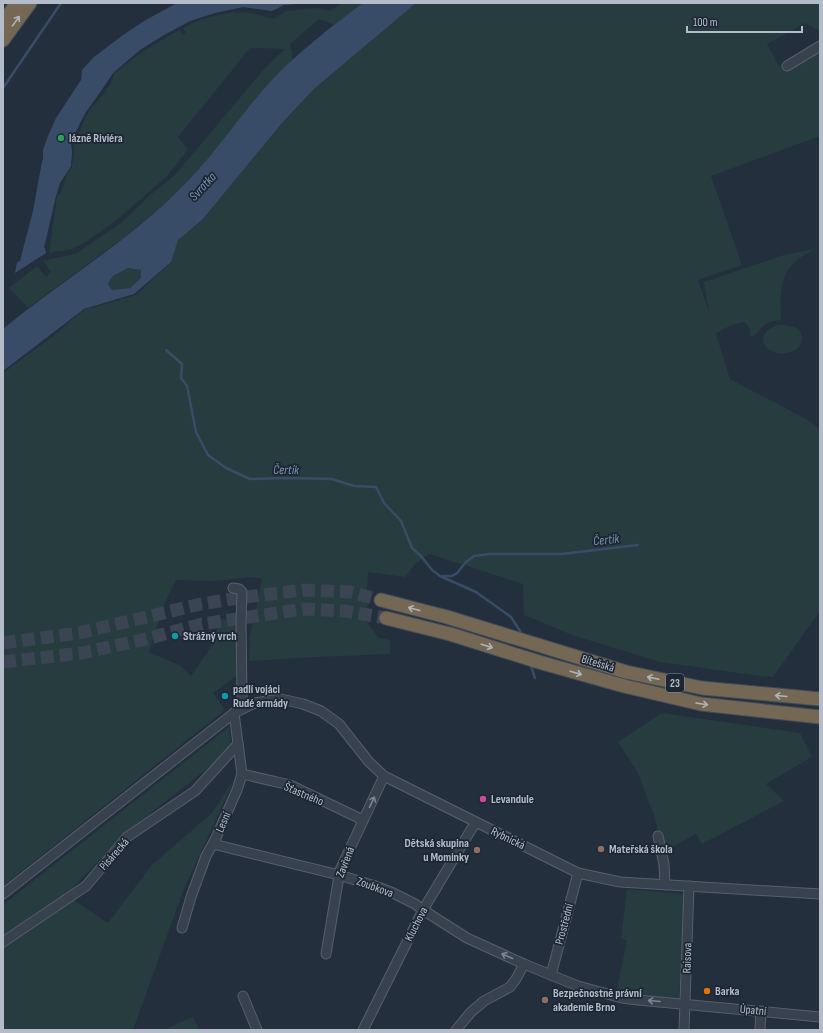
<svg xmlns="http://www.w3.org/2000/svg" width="823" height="1033" font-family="'Sofia Sans Condensed',sans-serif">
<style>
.green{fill:#263c3f}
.water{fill:#394c67;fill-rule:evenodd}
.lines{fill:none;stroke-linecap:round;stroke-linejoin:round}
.stream{stroke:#394c67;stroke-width:2.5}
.highway-tunnel{stroke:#3a4453;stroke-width:13;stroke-dasharray:13 6;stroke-linecap:butt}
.minor-casing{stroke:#565f6c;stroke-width:11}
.highway-casing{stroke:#434c59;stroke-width:15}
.minor{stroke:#38414e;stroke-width:9}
.highway{stroke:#746855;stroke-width:13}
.oneway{stroke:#aeb4bd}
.oneway2{stroke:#7c8592}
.leisure-dot{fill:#2e9e5b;stroke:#1d2633;stroke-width:1.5}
.culture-dot{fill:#0f9aa8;stroke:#1d2633;stroke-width:1.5}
.hotel-dot{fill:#d1479c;stroke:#1d2633;stroke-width:1.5}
.education-dot{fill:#8d6e63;stroke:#1d2633;stroke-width:1.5}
.food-dot{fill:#e8710a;stroke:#1d2633;stroke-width:1.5}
.labels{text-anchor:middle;stroke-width:3.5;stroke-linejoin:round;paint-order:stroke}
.shield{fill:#1d2633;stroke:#878f9c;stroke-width:1}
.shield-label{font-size:11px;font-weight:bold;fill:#b4bcc9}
.poi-label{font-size:12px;font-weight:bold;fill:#b4bcc9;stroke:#1d2633;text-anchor:start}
.street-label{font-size:12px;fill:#b4bcc9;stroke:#1d2633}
.water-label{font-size:13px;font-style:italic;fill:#7c92b1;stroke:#1d2633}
</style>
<rect width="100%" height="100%" fill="#242f3e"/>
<g class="green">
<path d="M342,3H363L333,26L331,23L319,19L290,44L291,50L293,54L291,56L293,60L250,107L200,169L177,193L126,236L28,308L9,288L37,266L46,277L51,272L43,261L77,253L121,223L149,196L176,174L264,69L285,49L250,48L178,137L188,150L166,177L118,219L87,241L72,249L63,251H55L49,254L57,196L60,194L68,172L72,167L74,152L73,147L76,139L82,141L83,137L78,135C81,128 84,120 88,113C96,100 112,89 114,73C135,57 156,42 180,30L183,35L186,34L183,28C199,19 217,15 235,12V13L244,12L274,19L286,11L305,9L318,8L330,11Z"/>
<path d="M416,3H820V31L805,23L767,44L779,66L820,42V136L711,176L742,265L698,280L709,312L704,282L784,255L815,249C809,253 801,256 796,261C779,275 780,299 781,320C774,321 767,322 762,327C758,332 756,335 750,337C750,329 750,327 744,322C732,324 726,327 716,334L730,379L806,419L820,429V611L773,677L760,676L660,662L572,635L524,615L523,584L429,554L416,563L405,577L368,572L367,590H370L365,620L379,638L390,640V654L317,657L249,661L250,636L262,579L254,577L215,581L176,580L165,602L149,652L181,666L191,676L215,641L219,619L240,620L239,674L213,693L225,710L3,886V373L52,337L84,310L136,295L171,262L178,240L203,219L282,123L314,89Z"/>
<path d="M128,268L141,270V278L130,288L112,290L108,285L113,276Z"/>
<path d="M777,325C787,325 800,325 802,337C802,341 801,345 798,348C777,365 744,339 777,325Z"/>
<path d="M662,713L800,733L812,757L766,784L784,801L702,844L696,834L663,852L655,818L637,771L618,742Z"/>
<path d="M229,727L232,749L124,834L66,895L108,923L151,866L212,813L235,778L183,891L133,1030H3V905Z"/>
<path d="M627,889L684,894L679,1000H678L616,993L627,941V940L621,939Z"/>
<path d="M193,1017L200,1030H163Z"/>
</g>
<g class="water">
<path d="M177,3H306L284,5L272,11L243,7L215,13L190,21L164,35L140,50L113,73L101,91L86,112L79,125L71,143L72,152L71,166L60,183L56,196L44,248H45L46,253L15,273L17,262L20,261L33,211L41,167L43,158V150L48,136L56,118L81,80L82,70L94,57L123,35L144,21Z"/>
<path d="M363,3H416L314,89L282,123L203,219L178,240L171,262L134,294L84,309L3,371V329C60,282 124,244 177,192C212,159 238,117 271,81C298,52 331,27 363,3ZM128,268L141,270V278L130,288L112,290L108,284L113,276Z"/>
</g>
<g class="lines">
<g class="stream">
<path d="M3,88L61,3"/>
<path d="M166,350L182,364L181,378L187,386L196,432L208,455L226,468L250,479L286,478L332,479L354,486L376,487L384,503L401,521L412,548L421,556L432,570L440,576L476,592L511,617L520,631L522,636"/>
<path d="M443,576H452L457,573L466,562L474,556L489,554H562L638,545"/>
<path d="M530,663L535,678"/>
</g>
<g class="highway-tunnel">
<path d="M3,643L79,633L201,604L238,598L303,590L350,592L381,600"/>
<path d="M3,662L82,653L142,640L202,624L304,609L345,611L386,618"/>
</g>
<defs>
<g id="minor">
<path d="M787,66L820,46"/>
<path d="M233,588L239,589L242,592L241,621L242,697L245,707"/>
<path d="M242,774L290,785L363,820"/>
<path d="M658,836L664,864L665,885"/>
<path d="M215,840L217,845L221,846L339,875L375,886L393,893L415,904L423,910L467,938L524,964L578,986L622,998L638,1000L820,1017"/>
<path d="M3,894L234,713L255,703L281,699L303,704L321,711L339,724L369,762L384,776L578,873L620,882L820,894"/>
<path d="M182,928L191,897L206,856L215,840L237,790L242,774L234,713"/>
<path d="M3,942L86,886L127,837L195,791L238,744"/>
<path d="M326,954L340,870L384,776"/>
<path d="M551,975L578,873"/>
<path d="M243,996L257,1030"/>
<path d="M363,1030L423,910L472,828L476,823"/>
<path d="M456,1030L471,1012L484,1001L510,987L516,979L524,964"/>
<path d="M684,1030L689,886"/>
<path d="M760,1030L761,1011"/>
</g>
<g id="highway">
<path d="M3,22L17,3"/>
<path d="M3,40L30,3"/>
<path d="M381,600L447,617L626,672L702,688L820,699"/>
<path d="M386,618L450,634L539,662L624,686L701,704L820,717"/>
</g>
</defs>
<use href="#minor" class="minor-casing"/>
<use href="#highway" class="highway-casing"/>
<use href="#minor" class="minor"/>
<use href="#highway" class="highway"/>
</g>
<defs><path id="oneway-shaft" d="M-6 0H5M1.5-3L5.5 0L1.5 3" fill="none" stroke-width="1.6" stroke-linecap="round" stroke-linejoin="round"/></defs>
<g class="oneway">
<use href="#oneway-shaft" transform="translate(16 21) rotate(-54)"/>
<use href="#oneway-shaft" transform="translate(414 609) rotate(-165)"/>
<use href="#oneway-shaft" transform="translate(487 646) rotate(18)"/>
<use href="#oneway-shaft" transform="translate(576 673) rotate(16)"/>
<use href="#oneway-shaft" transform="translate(653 678) rotate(-168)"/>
<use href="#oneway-shaft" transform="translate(781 696) rotate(-175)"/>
<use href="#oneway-shaft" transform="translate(702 704) rotate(9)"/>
</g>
<g class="oneway2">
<use href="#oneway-shaft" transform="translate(372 802) rotate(-65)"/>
<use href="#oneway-shaft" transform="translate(507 956) rotate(-156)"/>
<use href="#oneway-shaft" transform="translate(654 1001) rotate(-175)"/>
</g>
<circle class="leisure-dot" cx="61" cy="138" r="4"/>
<g class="culture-dot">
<circle cx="175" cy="636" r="4"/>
<circle cx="225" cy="696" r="4"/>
</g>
<circle class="hotel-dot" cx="483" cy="799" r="4"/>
<g class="education-dot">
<circle cx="601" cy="849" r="4"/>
<circle cx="477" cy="850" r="4"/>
<circle cx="545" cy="1000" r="4"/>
</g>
<circle class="food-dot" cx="707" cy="991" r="4"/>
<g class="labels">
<rect class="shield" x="666" y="674" width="18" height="18" rx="3"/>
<g class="shield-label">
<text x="675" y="687">23</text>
</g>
<g class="poi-label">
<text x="69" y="142">lázně Riviéra</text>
<text x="183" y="640">Strážný vrch</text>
<text x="233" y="693">padlí vojáci<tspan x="233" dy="14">Rudé armády</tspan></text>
<text x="491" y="803">Levandule</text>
<text x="469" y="847" text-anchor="end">Dětská skupina<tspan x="469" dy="14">u Mominky</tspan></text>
<text x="609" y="853">Mateřská škola</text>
<text x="715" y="995">Barka</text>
<text x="553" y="997">Bezpečnostně právní<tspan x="553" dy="14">akademie Brno</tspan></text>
</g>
<g class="street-label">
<text transform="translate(598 663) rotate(17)" y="4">Bítešská</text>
<text transform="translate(304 794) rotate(23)" y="4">Šťastného</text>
<text transform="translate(223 822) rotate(-66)" y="4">Lesní</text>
<text transform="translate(508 838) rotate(26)" y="4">Rybnická</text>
<text transform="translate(114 854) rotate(-49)" y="4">Pisárecká</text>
<text transform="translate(345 862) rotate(-69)" y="4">Zavřená</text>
<text transform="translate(375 887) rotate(20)" y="4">Zoubkova</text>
<text transform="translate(416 924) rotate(-63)" y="4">Kluchova</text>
<text transform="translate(564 924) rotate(-75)" y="4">Prostřední</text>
<text transform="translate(687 958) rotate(-88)" y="4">Raisova</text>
<text transform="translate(753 1010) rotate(5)" y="4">Úpatní</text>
</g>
<g class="water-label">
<text transform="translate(202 186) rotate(-47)" y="5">Svratka</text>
<text transform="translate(286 469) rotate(1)" y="5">Čertík</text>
<text transform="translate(606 539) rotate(-6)" y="5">Čertík</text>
</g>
</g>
<rect width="823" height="1033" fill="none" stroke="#b4bcc9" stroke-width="8"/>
<path d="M687 26v6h115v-6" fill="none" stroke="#b4bcc9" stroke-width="2"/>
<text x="693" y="26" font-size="12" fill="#b4bcc9" stroke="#1d2633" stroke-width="3" paint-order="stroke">100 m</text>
</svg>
